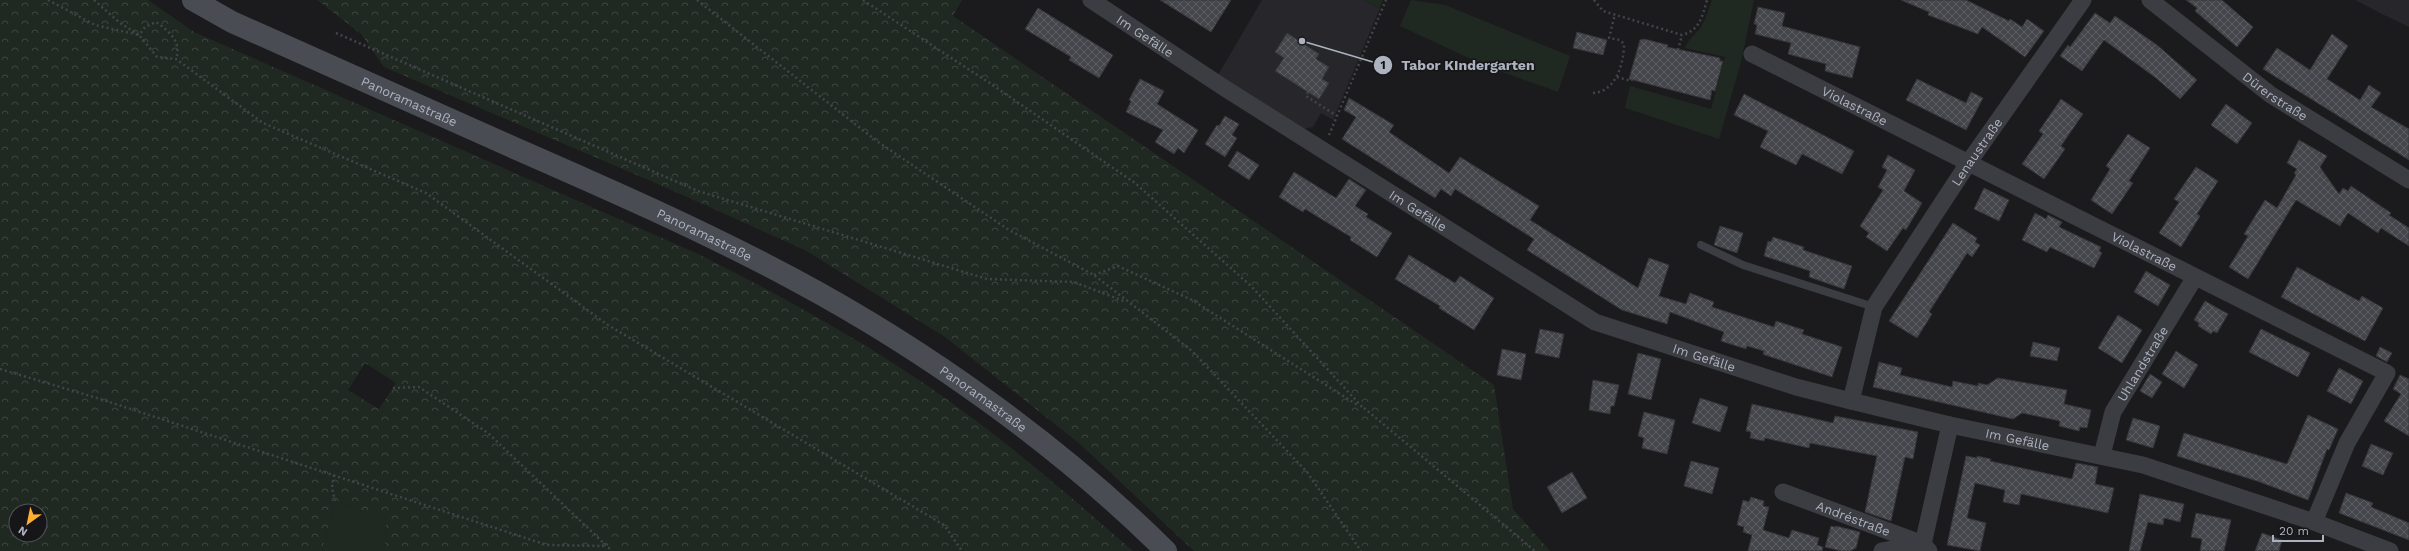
<svg xmlns="http://www.w3.org/2000/svg" width="2409" height="551" font-family="'Work Sans',sans-serif">
<style>
.built{fill:#27272b}
.grass{fill:#202921}
.forest{fill:url(#forest-crowns);fill-rule:evenodd}
.building{fill:url(#building-cross-hatch);stroke:#35353a}
.lines{fill:none;stroke-linecap:round;stroke-linejoin:round}
.path{stroke:#41444a;stroke-width:2.5;stroke-dasharray:2 3;stroke-linecap:butt}
.service{stroke:#3b3d43;stroke-width:8}
.minor{stroke:#3b3d43;stroke-width:17}
.secondary{stroke:#494c53;stroke-width:22}
.labels{text-anchor:middle;stroke-width:3;stroke-linejoin:round;paint-order:stroke}
.street-label{font-size:13px;fill:#adb3be;stroke:#161619}
.leader{fill:none;stroke:#adb3be;stroke-width:1.5}
.callout-dot{fill:#adb3be;stroke:#161619;stroke-width:1.5}
.mark-label{font-size:12px;text-anchor:middle;font-weight:bold;fill:#111}
.callout-label{font-size:14px;text-anchor:middle;font-weight:bold;fill:#adb3be;stroke:#161619;stroke-width:3;stroke-linejoin:round;paint-order:stroke}
</style>
<defs>
<pattern id="forest-crowns" width="20" height="18" patternUnits="userSpaceOnUse"><rect width="20" height="18" fill="#202921"/><path d="M2 6a3 3 0 1 1 6 0M12 15a3 3 0 1 1 6 0" fill="none" stroke="#3e463f"/></pattern>
<pattern id="building-cross-hatch" width="8" height="8" patternUnits="userSpaceOnUse"><rect width="8" height="8" fill="#45464b"/><path d="M0 0l8 8M0 8l8-8" fill="none" stroke="#5d5e63"/></pattern>
</defs>
<rect width="100%" height="100%" fill="#1b1b1d"/>
<g class="built">
<path d="M1262,0H1362L1380,8L1333,120L1321,113L1313,127L1304,129L1218,75Z"/>
<path d="M2355,0H2409V27L2384,15Z"/>
</g>
<g class="grass">
<path d="M1362,0H1383L1380,8Z"/>
<path d="M1411,0L1445,5L1570,56L1558,92L1486,66L1400,26Z"/>
<path d="M1712,0H1754L1741,62L1719,139L1625,108L1630,86L1711,109L1725,57L1685,48C1688,40 1691,39 1696,33C1705,24 1708,11 1712,0Z"/>
<path d="M335,501L386,519L385,551H322Z"/>
</g>
<g class="forest">
<path d="M0,0H148L194,32L696,253C782,296 867,343 945,398C1011,445 1072,498 1133,551H385L386,519L335,501L322,551H0ZM365,363L396,383L379,409L348,390ZM16,511H40V535H16Z"/>
<path d="M317,0H962L953,16L1494,385L1513,509L1550,551H1194L1080,444L945,337L805,250L658,184L384,67L361,34Z"/>
</g>
<g class="building">
<path d="M1160,0H1231L1211,32Z"/>
<path d="M1901,0H1966L2009,21L2010,19L2022,27L2027,19L2044,31L2025,57L1982,27L1978,34L1928,15L1929,12Z"/>
<path d="M2186,0H2222L2253,27L2237,47L2195,11L2197,8Z"/>
<path d="M1758,7L1785,13L1782,26L1860,47L1852,78L1825,71L1826,64L1788,54L1791,43L1755,34L1757,25L1754,24Z"/>
<path d="M1038,8L1113,55L1099,78L1069,60L1071,57L1025,29Z"/>
<path d="M2095,13L2110,23L2115,16L2157,45L2197,80L2180,99L2156,78L2104,40L2082,71L2060,56L2068,45L2070,47Z"/>
<path d="M1577,32L1607,40L1603,55L1573,48Z"/>
<path d="M1287,33L1319,54L1316,59L1329,67L1322,79L1329,83L1319,99L1275,71L1284,58L1275,52Z"/>
<path d="M2332,34L2348,46L2327,79L2360,100L2369,85L2381,93L2371,107L2409,129V160L2263,69L2277,48L2310,70Z"/>
<path d="M1644,39L1668,45L1667,47L1720,58V61H1723L1715,91L1712,90L1710,100L1629,79L1640,40Z"/>
<path d="M1140,79L1164,91L1157,104L1198,130L1184,153L1178,148L1174,154L1155,142L1163,130L1126,112L1131,101L1129,100Z"/>
<path d="M1917,79L1966,103L1971,92L1983,98L1966,130L1906,100Z"/>
<path d="M1744,94L1854,151L1842,174L1802,154L1796,165L1760,147L1768,131L1734,115Z"/>
<path d="M1349,98L1394,125L1389,132L1449,173L1460,157L1539,206L1530,220L1638,288L1649,258L1669,265L1659,296L1686,304L1690,293L1714,302L1712,307L1774,327L1776,321L1804,330L1802,334L1842,347L1832,377L1765,355L1763,354L1764,351L1747,346L1746,349L1721,341L1724,332L1670,312L1667,324L1622,310L1527,250L1534,239L1455,189L1451,196L1441,189L1435,198L1342,139L1356,117L1344,110Z"/>
<path d="M2061,99L2083,114L2061,146L2065,149L2044,179L2022,164L2043,134L2039,131Z"/>
<path d="M2226,104L2252,123L2237,144L2211,125Z"/>
<path d="M1225,116L1239,124L1232,135L1237,138L1225,157L1205,144L1217,125L1219,126Z"/>
<path d="M2128,134L2150,148L2129,181L2133,183L2112,214L2091,200L2110,169L2106,166Z"/>
<path d="M2299,140L2327,156L2320,167L2339,194L2343,188L2348,191L2351,186L2391,213L2389,215L2409,228V246L2381,228L2378,233L2348,213L2340,226L2296,200L2248,279L2229,267L2248,236L2244,234L2265,200L2277,208L2296,175L2294,173L2297,169L2287,163Z"/>
<path d="M1237,151L1259,165L1249,180L1228,166Z"/>
<path d="M1888,155L1915,170L1904,191L1922,203L1906,230L1903,228L1887,251L1866,237L1869,233L1860,226L1883,190L1878,187L1887,170L1882,167Z"/>
<path d="M2196,167L2218,181L2197,214L2200,216L2181,247L2159,233L2179,202L2174,199Z"/>
<path d="M1294,172L1336,198L1349,179L1366,190L1355,206L1368,214L1366,217L1392,233L1377,257L1350,240L1351,237L1341,231L1305,209L1303,212L1279,197Z"/>
<path d="M1984,188L2009,200L1999,221L1974,209Z"/>
<path d="M2035,213L2046,219L2048,215L2062,222L2059,227L2101,247L2099,251L2102,253L2094,268L2050,247L2047,252L2022,240Z"/>
<path d="M1953,223L1977,238L1975,242L1980,245L1972,257L1967,253L1960,264L1929,312L1932,314L1917,338L1889,321Z"/>
<path d="M1720,226L1743,233L1737,253L1714,245Z"/>
<path d="M1773,237L1804,247L1803,250L1852,266L1844,289L1809,277L1810,271L1764,256L1768,241L1771,242Z"/>
<path d="M1409,255L1455,283L1460,276L1494,298L1474,330L1439,308L1440,306L1395,279Z"/>
<path d="M2297,267L2359,301L2362,296L2383,308L2365,341L2281,297Z"/>
<path d="M2146,271L2170,285L2158,306L2134,292Z"/>
<path d="M2205,301L2228,314L2217,333L2213,331L2211,334L2198,326L2199,323L2194,320Z"/>
<path d="M2118,315L2142,330L2122,363L2098,348Z"/>
<path d="M1540,329L1564,334L1559,358L1535,353Z"/>
<path d="M2261,329L2310,353L2298,377L2249,352Z"/>
<path d="M2033,342L2060,348L2057,361L2030,356Z"/>
<path d="M2380,347L2392,353L2387,362L2376,356Z"/>
<path d="M1502,349L1526,354L1521,380L1497,375Z"/>
<path d="M2176,351L2198,365L2184,388L2162,374Z"/>
<path d="M1638,353L1661,359L1651,400L1628,394Z"/>
<path d="M1879,362L1902,368L1900,375L1952,387L1953,381L1978,386V383L1987,385L1998,378L2067,390L2064,404L2091,410L2087,428L2080,427L2079,431L2059,426L2060,421L2022,413L2013,419L1873,387Z"/>
<path d="M2339,368L2363,381L2351,404L2327,391Z"/>
<path d="M2150,374L2162,382L2152,398L2140,391Z"/>
<path d="M2400,375L2409,379V436L2384,421L2401,394L2393,389Z"/>
<path d="M1593,380L1619,385L1614,406H1611L1610,414L1589,410Z"/>
<path d="M1700,398L1728,407L1720,432L1692,423Z"/>
<path d="M1752,404L1833,423L1835,416L1918,432L1913,459L1905,457L1891,521L1865,512L1877,456L1810,443L1809,448L1765,438L1764,441L1750,438L1751,432L1746,431Z"/>
<path d="M1644,412L1675,420L1667,454L1642,448L1644,438L1638,436Z"/>
<path d="M2308,415L2338,429L2329,450L2327,449L2308,500L2257,481L2177,456L2184,433L2287,464Z"/>
<path d="M2133,418L2160,426L2153,448L2126,440Z"/>
<path d="M2371,444L2393,453L2383,475L2362,466Z"/>
<path d="M1966,456L1977,458V456L1991,459L1990,461L2072,479L2076,463L2098,467L2095,484L2114,488L2108,513L2021,494L2019,505L2003,502L2005,490L1975,483L1967,518L1986,523L1980,551L1947,545Z"/>
<path d="M1691,461L1719,468L1712,494L1684,486Z"/>
<path d="M1572,472L1587,498L1562,513L1547,487Z"/>
<path d="M2346,493L2373,503L2371,507L2409,523V540L2339,513Z"/>
<path d="M2140,494L2184,504L2180,522L2164,518L2163,525L2148,522L2140,551H2129Z"/>
<path d="M1751,497L1764,501L1763,506L1769,507L1763,530L1789,538L1792,530L1819,538L1817,545L1823,547L1822,551H1748L1752,535L1743,532L1744,527L1737,525L1743,500L1749,502Z"/>
<path d="M2196,513L2231,520L2224,551H2200L2202,539L2191,537Z"/>
<path d="M1831,526L1835,527L1836,526L1860,532L1856,548L1850,551H1841L1825,547Z"/>
<path d="M2262,533L2282,540L2279,551H2255Z"/>
</g>
<g class="lines">
<g class="path">
<path d="M48,0L95,25L139,35L157,57L176,59L263,123L426,193L608,325L944,525L962,551"/>
<path d="M94,0L120,23L139,35L145,27L156,22C169,31 182,42 176,59"/>
<path d="M697,0L878,142L1009,230L1094,275L1192,351L1307,472L1361,551"/>
<path d="M863,0L991,84L1135,183L1251,286L1364,409"/>
<path d="M1594,0L1603,11L1682,35C1700,30 1702,17 1707,0"/>
<path d="M336,33L698,191L987,279L1074,282L1126,302"/>
<path d="M1678,50L1682,35"/>
<path d="M1617,77L1631,81L1632,80"/>
<path d="M1308,92L1306,96L1337,116"/>
<path d="M1593,93C1616,92 1624,63 1624,44L1620,40L1609,38L1615,14"/>
<path d="M1329,135L1386,0"/>
<path d="M1094,275L1118,266L1192,300L1359,406"/>
<path d="M0,369L97,398L547,545L606,546"/>
<path d="M393,388L419,387L488,433L612,551"/>
<path d="M1364,408L1535,551"/>
<path d="M334,475L332,488L335,501"/>
</g>
<path class="service" d="M1701,245L1743,265L1874,307"/>
<g class="minor">
<path id="s1" d="M1091,0L1226,89L1595,322L1796,387L1851,401L1950,425L2143,465L2314,522L2390,551"/>
<path id="s2" d="M2150,0L2271,95L2409,180"/>
<path id="s3" d="M1752,54L2387,373L2347,443L2314,522"/>
<path id="s4" d="M1851,401L1874,307L1969,162L2083,0"/>
<path id="s5" d="M2102,455L2113,412L2195,277"/>
<path id="s6" d="M1783,492L1923,544L1929,551"/>
<path d="M1923,544L1950,425"/>
<path d="M1882,551L1923,544"/>
</g>
<path class="secondary" id="s7" d="M193,0L232,22C325,63 417,105 510,146C606,188 702,230 795,280C926,350 1060,446 1166,551"/>
</g>
<g class="labels">
<g class="street-label">
<text dy="5" stroke="none"><textPath href="#s1" startOffset="65">Im Gefälle</textPath></text>
<text dy="5" stroke="none"><textPath href="#s2" startOffset="158">Dürerstraße</textPath></text>
<text dy="5" stroke="none"><textPath href="#s7" startOffset="239">Panoramastraße</textPath></text>
<text dy="5" stroke="none"><textPath href="#s3" startOffset="115">Violastraße</textPath></text>
<text dy="5" stroke="none"><textPath href="#s4" startOffset="283">Lenaustraße</textPath></text>
<text dy="5" stroke="none"><textPath href="#s1" startOffset="389">Im Gefälle</textPath></text>
<text dy="5" stroke="none"><textPath href="#s7" startOffset="563">Panoramastraße</textPath></text>
<text dy="5" stroke="none"><textPath href="#s3" startOffset="439">Violastraße</textPath></text>
<text dy="5" stroke="none"><textPath href="#s1" startOffset="713">Im Gefälle</textPath></text>
<text dy="5" stroke="none"><textPath href="#s5" startOffset="101">Uhlandstraße</textPath></text>
<text dy="5" stroke="none"><textPath href="#s7" startOffset="887">Panoramastraße</textPath></text>
<text dy="5" stroke="none"><textPath href="#s1" startOffset="1037">Im Gefälle</textPath></text>
<text dy="5" stroke="none"><textPath href="#s6" startOffset="75">Andréstraße</textPath></text>
</g>
</g>
<path class="leader" d="M1302 41L1383 65"/>
<g class="callout-dot">
<circle cx="1302" cy="41" r="4"/>
<circle cx="1383" cy="65" r="10"/>
</g>
<g class="mark-label">
<text x="1383" y="69">1</text>
</g>
<g class="callout-label">
<text x="1468" y="70">Tabor KIndergarten</text>
</g>
<g transform="translate(28 523) rotate(213)"><circle r="19" fill="#161619" stroke="#52555b"/>
<path d="M0-3L7 15L0 10L-7 15Z" fill="#ffaf31"/>
<text y="-6" font-size="11" font-weight="bold" text-anchor="middle" fill="#adb3be">N</text>
</g>
<path d="M2273 535v6h50v-6" fill="none" stroke="#adb3be" stroke-width="2"/>
<text x="2279" y="535" font-size="12" fill="#adb3be" stroke="#161619" stroke-width="3" paint-order="stroke">20 m</text>
</svg>
